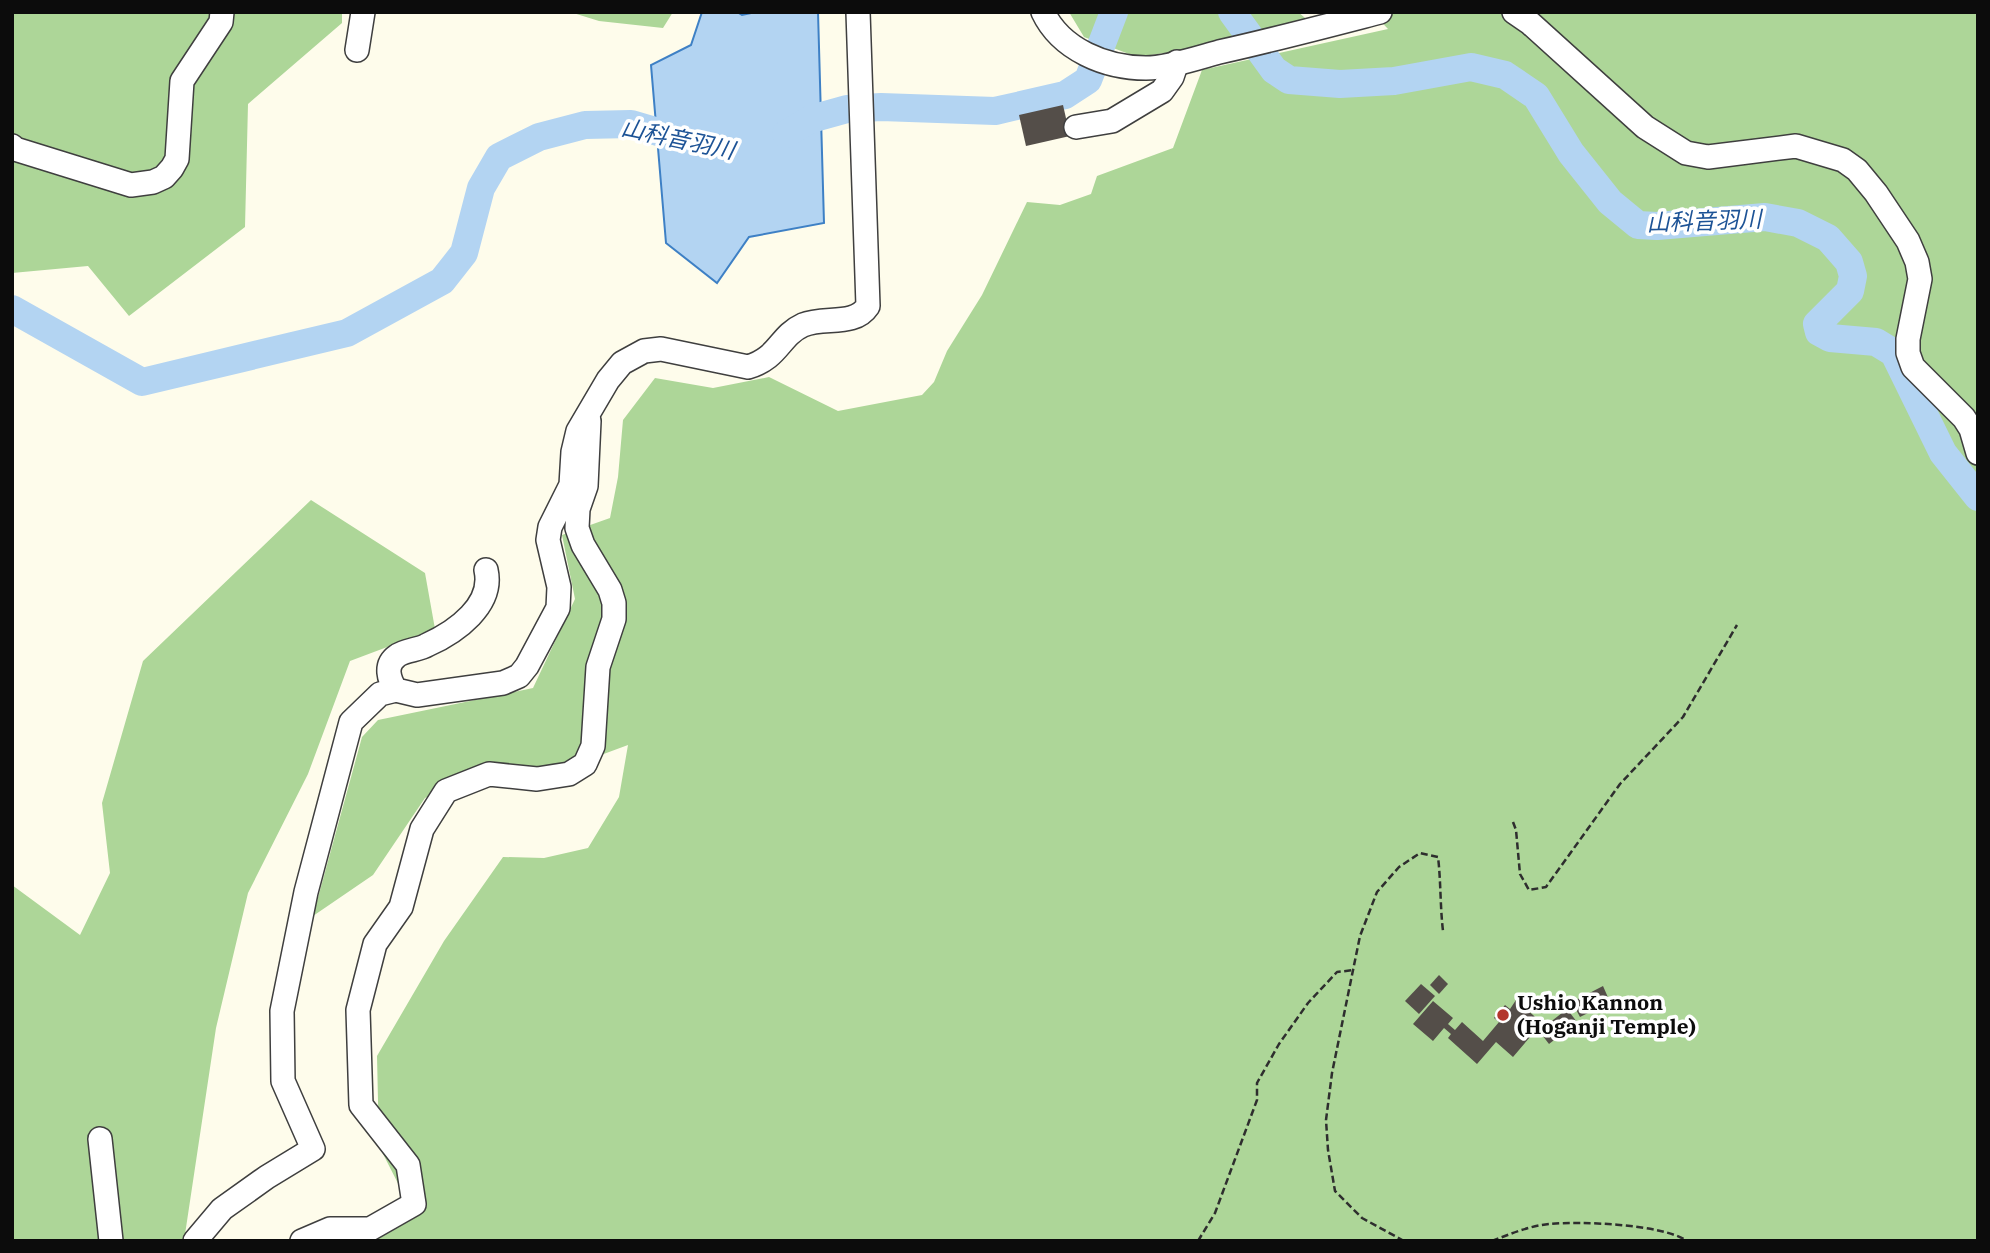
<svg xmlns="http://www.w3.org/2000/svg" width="1990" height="1253" font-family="'IBM Plex Serif','Noto Sans JP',serif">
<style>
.forest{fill:#add698}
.water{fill:#b3d4f2;stroke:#3e80c5;stroke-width:2}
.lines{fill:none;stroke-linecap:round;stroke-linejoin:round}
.river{stroke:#b3d4f2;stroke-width:28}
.building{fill:#544e49}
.minor-casing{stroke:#3f3f3f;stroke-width:26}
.path{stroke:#2e2e2e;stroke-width:2.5;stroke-dasharray:7 3.5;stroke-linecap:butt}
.minor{stroke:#fff;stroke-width:23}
.poi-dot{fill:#b3352c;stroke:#fff;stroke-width:2.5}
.labels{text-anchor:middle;stroke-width:7;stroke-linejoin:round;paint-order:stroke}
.poi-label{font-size:21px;font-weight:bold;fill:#0c0c0c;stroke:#fff;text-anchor:start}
.water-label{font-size:23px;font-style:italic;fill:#1d5396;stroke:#fff}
</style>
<rect width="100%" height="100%" fill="#fefceb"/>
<g class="forest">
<path d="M12,12H342V23L248,104L245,227L129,316L88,266L12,273Z"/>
<path d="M570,12H673L663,28L599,21Z"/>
<path d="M1069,12H1112L1117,18L1126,12H1218L1225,16L1226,12H1298L1310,22L1178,51L1137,57L1084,37Z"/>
<path d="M1372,12H1978V1241H338L362,1224L412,1211L379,1146L377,1056L444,941L503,857L544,858L588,848L619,797L628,745L555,772L480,769L425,798L373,875L313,916L362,737L378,720L533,688L575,599L562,535L610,518L618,477L623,420L655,378L713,388L769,377L838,411L922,395L934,382L947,351L982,295L1027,202L1060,205L1091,194L1097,176L1173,148L1202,70L1388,29Z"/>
<path d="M311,500L425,573L435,629L350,661L308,774L248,893L216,1028L184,1241H12V885L80,935L110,873L102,803L143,661Z"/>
</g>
<path class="water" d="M702,12H737L742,15L756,12H818L824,223L749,237L717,283L666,243L651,65L691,45Z"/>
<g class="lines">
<g class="river">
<path d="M1232,12L1274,70L1289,80L1340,84L1394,81L1471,67L1505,75L1536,96L1571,153L1610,202L1638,225L1657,226L1765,217L1798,223L1828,238L1849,262L1853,276L1850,291L1817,324L1819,332L1830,338L1876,342L1894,353L1943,453L1978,497"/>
<path d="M786,134L811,119L847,109L881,107L995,111L1065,95L1088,80L1114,12"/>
<path d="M12,309L142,382L347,333L442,281L464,253L481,188L499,157L539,137L585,125L631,124L692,142"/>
</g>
</g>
<g class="building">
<path d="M1063,105L1070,136L1026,146L1019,115Z"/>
<path d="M1439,975L1448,984L1439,994L1430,985Z"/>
<path d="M1421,984L1435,996L1419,1014L1405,1001Z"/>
<path d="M1603,986L1610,1002L1580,1017L1572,1002Z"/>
<path d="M1516,1000L1542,1023L1513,1057L1496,1042L1477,1064L1448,1038L1451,1034L1444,1028L1433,1041L1413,1024L1433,1001L1453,1018L1448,1024L1455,1030L1462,1022L1483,1041L1499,1022L1494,1018L1505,1005L1510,1009Z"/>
<path d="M1567,1009L1577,1022L1549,1044L1539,1031Z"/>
</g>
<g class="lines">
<defs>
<g id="minor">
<path d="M1043,12C1061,50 1106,68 1146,68C1167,68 1197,58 1219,52C1273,40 1326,26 1380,12"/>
<path d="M1514,12L1530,23L1645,127L1686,153L1708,157L1796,146L1843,160L1857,170L1876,193L1908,241L1917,262L1920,279L1908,339V353L1913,367L1964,418L1971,429L1978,453"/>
<path d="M357,50L363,12"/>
<path d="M1076,127L1112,121L1162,91L1172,77L1177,62"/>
<path d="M12,146L15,149L131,185L153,182L164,177L172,168L177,159L182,81L221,22L222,12"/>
<path d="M486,570C494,605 456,632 427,645C419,650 404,650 397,656C384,665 389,680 396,690L417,695L503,683L519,676L527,666L558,608L559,587L548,540L550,527L571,485L573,452L578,431L608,380L622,363L644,351L661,349L748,367C779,358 779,336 803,325C825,316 854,327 868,306L858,12"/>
<path d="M100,1139L111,1241"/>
<path d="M195,1241L222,1209L267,1177L313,1149L283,1081L282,1011L306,892L351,722L380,694L396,690"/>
<path d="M302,1241L330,1229H370L414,1204L408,1165L361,1105L358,1010L375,944L401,907L422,829L446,791L489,774L537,779L569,774L585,764L593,746L598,667L614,619V603L610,590L583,545L577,528L578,509L586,486L589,421"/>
</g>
</defs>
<use href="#minor" class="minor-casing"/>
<g class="path">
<path d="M1513,822L1516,830L1520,874L1529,890L1546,887L1620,784L1683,717L1737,625"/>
<path d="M1198,1241L1215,1213L1257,1100V1083L1279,1044L1308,1003L1337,972L1354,970"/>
<path d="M1404,1241L1362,1218L1335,1191L1328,1150L1326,1120L1332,1073L1360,936L1377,892L1399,867L1420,853L1438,857C1441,882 1440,906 1443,931"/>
<path d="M1492,1241C1510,1234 1529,1226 1549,1224C1579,1221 1663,1224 1687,1241"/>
</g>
<use href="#minor" class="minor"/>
</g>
<circle class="poi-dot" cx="1503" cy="1015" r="7"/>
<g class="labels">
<g class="poi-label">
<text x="1517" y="1010">Ushio Kannon<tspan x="1517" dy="24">(Hoganji Temple)</tspan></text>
</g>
<g class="water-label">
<text transform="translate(678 139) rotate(12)" y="8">山科音羽川</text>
<text transform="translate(1704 221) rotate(-2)" y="8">山科音羽川</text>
</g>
</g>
<rect width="1990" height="1253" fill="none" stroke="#0c0c0c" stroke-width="28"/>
</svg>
